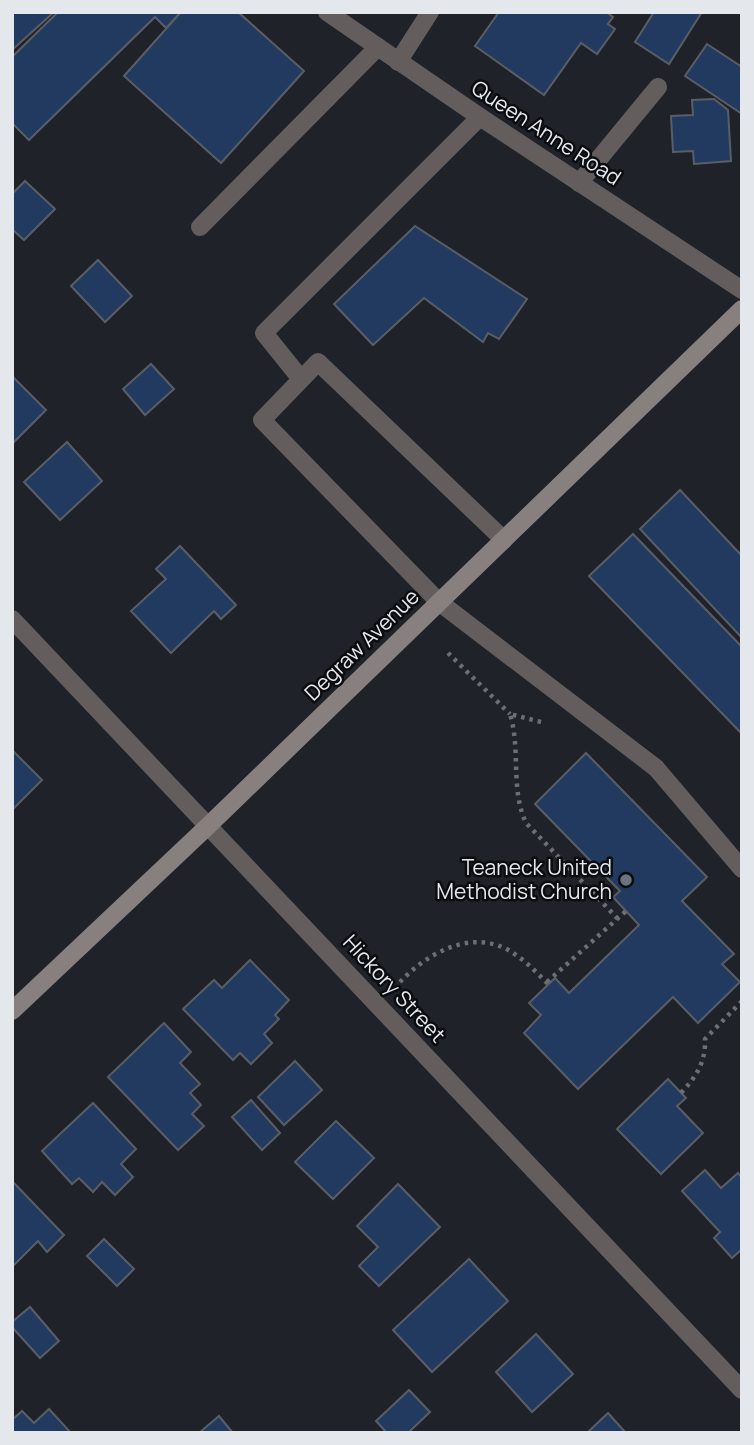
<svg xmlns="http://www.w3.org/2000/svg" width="754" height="1445" font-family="Manrope,sans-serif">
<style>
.building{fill:#223a5f;stroke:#595e66;stroke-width:2}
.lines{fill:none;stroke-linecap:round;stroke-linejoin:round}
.path{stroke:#6b6f74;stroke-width:4.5;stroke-dasharray:3.5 5;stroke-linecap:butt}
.service{stroke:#635e5d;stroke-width:18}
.minor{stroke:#635e5d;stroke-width:18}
.tertiary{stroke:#635e5d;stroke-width:18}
.secondary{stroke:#88807f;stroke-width:18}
.worship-dot{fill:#6b7280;stroke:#0a0c0f;stroke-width:2.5}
.labels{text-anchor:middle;stroke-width:5;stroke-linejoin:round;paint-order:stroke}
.street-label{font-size:21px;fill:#e4e7ec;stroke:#0a0c0f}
.poi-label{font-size:21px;fill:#e4e7ec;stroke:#0a0c0f;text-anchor:end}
</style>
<rect width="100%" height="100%" fill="#1f2329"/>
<g class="building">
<path d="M12,12H54L12,50Z"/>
<path d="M58,12H181L166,28L155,17L29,140L12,123V57Z"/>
<path d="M181,12H238L304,71L221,163L124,76Z"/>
<path d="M499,12H606L613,17L608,24L615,29L597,54L581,43L544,95L475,46Z"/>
<path d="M654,12H702L669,64L635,42Z"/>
<path d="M707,44L742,67V114L685,76Z"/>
<path d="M714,99L728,110L731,161L694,164L693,151L673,152L671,116L693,115L692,100Z"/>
<path d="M25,181L55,209L24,240L12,229V194Z"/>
<path d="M415,226L527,299L499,339L488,333L483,342L424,298L373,345L334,304Z"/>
<path d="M98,260L132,296L105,322L71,286Z"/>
<path d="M151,364L174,389L145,415L123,389Z"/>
<path d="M12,376L46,410L12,444Z"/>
<path d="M67,442L102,481L60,520L24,482Z"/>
<path d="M680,490L742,556V638L640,529Z"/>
<path d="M633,534L742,647V734L589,576Z"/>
<path d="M180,546L236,605L221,619L214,611L171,653L131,611L166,579L156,569Z"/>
<path d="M12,750L42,780L12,810Z"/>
<path d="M586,753L707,877L682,901L734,954L722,964L740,982L698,1023L673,997L578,1089L524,1033L541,1015L529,1003L555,978L569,993L639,925L613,897L620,891L535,804Z"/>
<path d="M250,960L289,1000L275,1015L279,1019L264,1034L272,1043L251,1064L240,1053L233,1060L183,1009L214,980L222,988Z"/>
<path d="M164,1023L191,1052L180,1063L200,1084L190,1093L201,1105L192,1114L204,1126L178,1150L108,1077Z"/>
<path d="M295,1061L322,1090L284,1125L258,1097Z"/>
<path d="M668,1079L686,1098L677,1106L703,1133L661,1174L617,1129Z"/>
<path d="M251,1100L280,1133L262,1150L232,1117Z"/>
<path d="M93,1103L136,1149L121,1164L133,1177L115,1195L102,1182L93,1192L79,1178L72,1184L42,1151Z"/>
<path d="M336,1121L374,1158L333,1199L295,1162Z"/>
<path d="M705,1170L721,1188L738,1173L742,1178V1249L732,1258L714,1238L720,1232L682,1191Z"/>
<path d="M12,1181L64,1235L47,1252L38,1241L12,1267Z"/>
<path d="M398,1184L440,1227L379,1286L359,1266L378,1247L357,1226Z"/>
<path d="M104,1239L134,1269L117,1286L87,1256Z"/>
<path d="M469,1259L508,1301L432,1372L393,1330Z"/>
<path d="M30,1307L59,1341L40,1358L12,1327V1322Z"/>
<path d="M536,1334L573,1374L532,1412L496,1372Z"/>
<path d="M409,1390L430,1412L408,1433H387L376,1421Z"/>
<path d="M49,1409L71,1433H12V1420L22,1411L34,1423Z"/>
<path d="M608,1413L626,1433H587Z"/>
<path d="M219,1416L233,1433H199Z"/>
</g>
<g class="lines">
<g class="path">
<path d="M448,653L510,714"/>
<path d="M541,722L510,714C521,750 510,788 526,823L618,919"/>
<path d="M400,982C429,951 477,926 516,955C528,963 538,974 548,984"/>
<path d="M547,982L626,911"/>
<path d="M681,1093C696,1077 706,1062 705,1039L742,1001"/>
</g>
<g class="service">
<path d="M398,62L430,12"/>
<path d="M579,183L658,87"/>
<path d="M200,227L378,47"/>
<path d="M301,379L264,333L480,117"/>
<path d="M504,540L318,362L262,420L439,602L656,768L742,869"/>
</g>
<path class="minor" d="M12,619L742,1390"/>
<path class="tertiary" d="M327,12L480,117L742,290"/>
<path class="secondary" d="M12,1011L208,826L742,309"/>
</g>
<circle class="worship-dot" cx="626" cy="880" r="7"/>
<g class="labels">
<g class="street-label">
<text transform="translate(546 133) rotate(33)" y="7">Queen Anne Road</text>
<text transform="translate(362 645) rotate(-44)" y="7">Degraw Avenue</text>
<text transform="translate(394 989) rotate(47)" y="7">Hickory Street</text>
</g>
<g class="poi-label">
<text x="612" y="875">Teaneck United<tspan x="612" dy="24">Methodist Church</tspan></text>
</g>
</g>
<rect width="754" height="1445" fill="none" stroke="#e4e7ec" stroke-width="28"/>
</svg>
